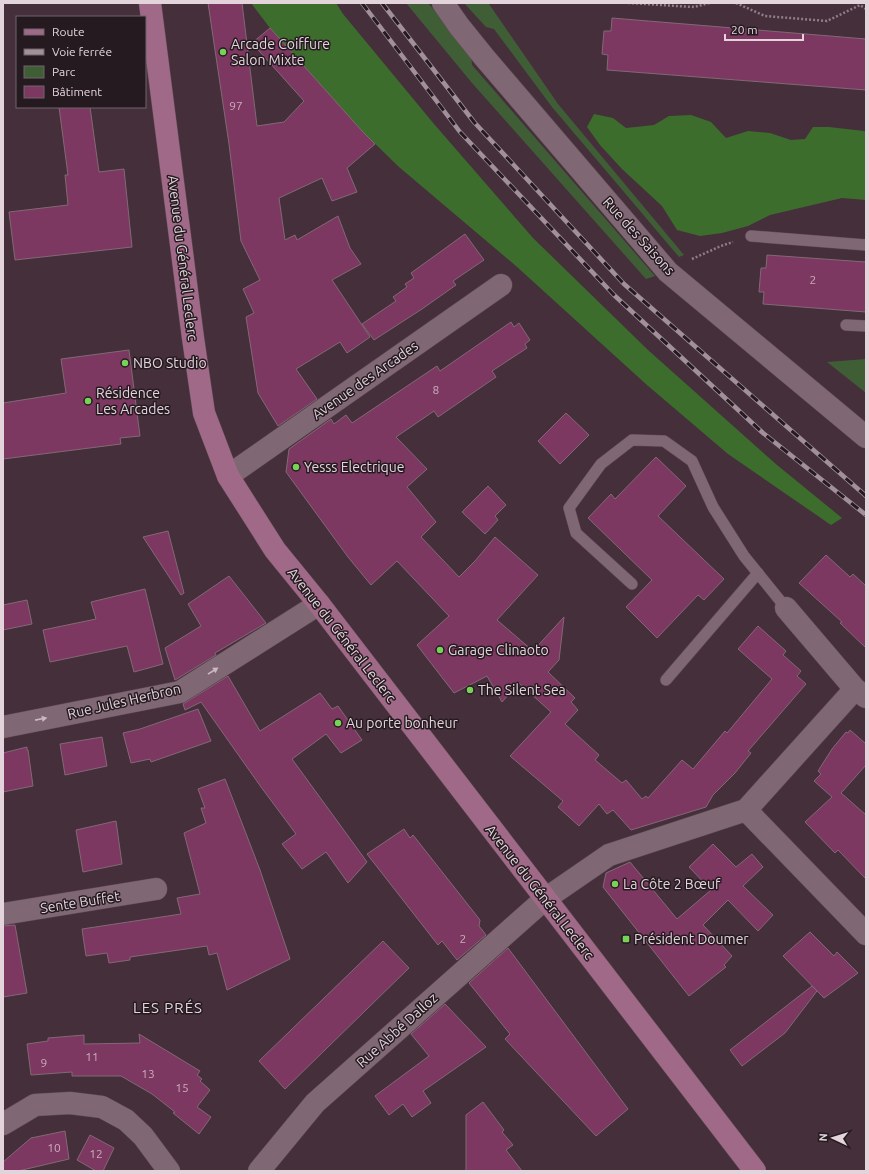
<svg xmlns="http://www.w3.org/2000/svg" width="869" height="1174" font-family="Ubuntu,sans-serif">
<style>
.green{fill:#3f5e36}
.forest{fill:#3d6d2d}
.building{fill:#7d3861;stroke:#826876}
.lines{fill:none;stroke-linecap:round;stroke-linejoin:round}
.service-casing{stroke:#5f4b56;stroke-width:12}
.minor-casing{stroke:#5f4b56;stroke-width:23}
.primary-casing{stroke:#5f4b56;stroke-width:23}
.path{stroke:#907d87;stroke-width:2.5;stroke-dasharray:2 2;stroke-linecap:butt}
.service{stroke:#806774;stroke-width:11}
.minor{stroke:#806774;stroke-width:22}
.primary{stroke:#a16988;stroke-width:22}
.rail-casing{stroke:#a18f99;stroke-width:4.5}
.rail{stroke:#251a20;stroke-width:3;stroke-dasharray:9;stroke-linecap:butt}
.oneway{fill:#cab9c2}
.poi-dot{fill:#78d258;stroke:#251a20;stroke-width:1.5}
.labels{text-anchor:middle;stroke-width:3;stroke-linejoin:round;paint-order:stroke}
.number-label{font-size:12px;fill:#caadbd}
.poi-label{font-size:14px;fill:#e3d4dc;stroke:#251a20;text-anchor:start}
.street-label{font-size:14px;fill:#e3d4dc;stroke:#251a20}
.neighbourhood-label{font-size:15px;letter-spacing:1px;fill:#e3d4dc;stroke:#251a20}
</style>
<rect width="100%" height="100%" fill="#452f3b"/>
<g class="green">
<path d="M406,3H428L471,54L472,65L655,276L646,279L472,83Z"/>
<path d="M464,3L489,4L558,104L684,255L679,257L552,107L494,29L486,27Z"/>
<path d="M866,359V393L827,362Z"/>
</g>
<g class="forest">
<path d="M251,3H336L343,14L434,124L533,238L648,350L777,465L842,518L831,525L728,454L647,385L516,266L399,167L360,129L270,28Z"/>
<path d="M594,114L613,118L626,128L654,125L669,116L691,115L711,122L726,138L748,131L770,133L791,140L805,139L813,127H829L864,131L866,132V200L842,198L770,215L748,226L722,233L700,236L677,230L662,206L622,169L600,145L587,127Z"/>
</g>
<g class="building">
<path d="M208,3H242L257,126L284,122L304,101L252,43L270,28L362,131L375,144L347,168L357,192L332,201L322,178L279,198L285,240L295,235L297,240L338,216L350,248L361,264L332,280L370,337L347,353L340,342L296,369L317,399L278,426L258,393L246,317L254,313L243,289L260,280L241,241L229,144Z"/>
<path d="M612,18L866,39V90L607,70L608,55L602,54L604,31H611Z"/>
<path d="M59,107H90L99,172L124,169L132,247L15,260L9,212L68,205L65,175H68Z"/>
<path d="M465,234L484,260L453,281L456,285L422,309L374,340L362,324L396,301L393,297L407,287L405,284L414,278L411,273Z"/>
<path d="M767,255L866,262V312L763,304L764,292H759L761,268H766Z"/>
<path d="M511,322L514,327L519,323L530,340L525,344L527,348L492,371L496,377L438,417L434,411L396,437L427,469L407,487L436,522L421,537L459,577L475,561L495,537L538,575L497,620L533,651L564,617L559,660L548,672L575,698L571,702L578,710L565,724L599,755L595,760L622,783L626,780L642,799L646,796L648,798L682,760L693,769L725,731L727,733L772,679L738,649L758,626L786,651L783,655L801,671L797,676L806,684L748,751L751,753L735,773L713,795L706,807L631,830L613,810L607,814L599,804L579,826L558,807L563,801L510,756L551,712L519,683L502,702L487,676L454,693L417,645L449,616L397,561L371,585L348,557L286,472L289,449L331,419L334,424L346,415L352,423L437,366L440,371Z"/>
<path d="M129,350L140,436L120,438L121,444L3,459V403L66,393L61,359Z"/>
<path d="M566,413L589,435L560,464L538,441Z"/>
<path d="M656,457L686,486L658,516L724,579L704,600L698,595L657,638L626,607L652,580L588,518L611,494L615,499Z"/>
<path d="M488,486L506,505L495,516L498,520L485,534L462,512Z"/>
<path d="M168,531L184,593L181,595L143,537Z"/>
<path d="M826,555L850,577L853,574L866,586V648L840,623L842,622L799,583Z"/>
<path d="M229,576L266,623L215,653L216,655L175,680L165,648L201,626L188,604Z"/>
<path d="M145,589L163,664L134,672L127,646L50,662L43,630L96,619L91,602Z"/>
<path d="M27,600L32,624L3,630V605Z"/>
<path d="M228,676L260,731L320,693L332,709L338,706L362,740L341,753L326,734L292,759L367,862L348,883L326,852L302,869L282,844L296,834L261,787L201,702L185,710L183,704Z"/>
<path d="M198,709L211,741L151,762L150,759L131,763L123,733L140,729Z"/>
<path d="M850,730L866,744V765L841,793L866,815V879L838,850L835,853L805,822L832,797L814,781L821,774L818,771L832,749L846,732L848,733Z"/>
<path d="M102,737L107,766L65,775L60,744Z"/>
<path d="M27,747V750H28L33,786L3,792V753Z"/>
<path d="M225,779L260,870L290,959L227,990L217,953L209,955L207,946L130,957V960L109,963L107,953L86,956L82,929L181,914L177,898L200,894L184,833L206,823L201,808H205L198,789Z"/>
<path d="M116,821L122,864L83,872L76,830Z"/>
<path d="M404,829L410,838L413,835L480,920L479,926L486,935L457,960L442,941L438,945L367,854Z"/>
<path d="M713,844L736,867L752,854L763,867L743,886L773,915L758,931L728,900L703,925L732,956L724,965L726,967L689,996L603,887L606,873L630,862L677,919L711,890L689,867Z"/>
<path d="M15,925L27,993L3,997V926Z"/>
<path d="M810,932L834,956L837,952L858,973L824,998L783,956Z"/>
<path d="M383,941L409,968L285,1089L259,1061Z"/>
<path d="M508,948L628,1109L596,1136L505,1039L510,1034L469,983Z"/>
<path d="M812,986L817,991L785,1033L742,1066L730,1050Z"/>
<path d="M445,1004L486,1047L423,1091L431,1103L412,1117L403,1104L389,1115L375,1096L429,1056L411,1034Z"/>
<path d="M139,1034L200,1071L197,1075L202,1079L200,1081L210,1090L197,1107L211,1117L199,1134L173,1113L175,1112L152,1094L121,1076H72V1072L31,1075L27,1044L48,1041V1038L84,1035V1044L140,1043Z"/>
<path d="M483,1102L504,1130L502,1132L513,1145L506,1150L522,1171H466V1115Z"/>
<path d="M65,1131L69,1159L18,1171H3V1162L31,1138Z"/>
<path d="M90,1135L114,1148L103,1171H96L77,1160Z"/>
</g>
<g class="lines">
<defs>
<g id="service">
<path d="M751,236L866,245"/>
<path d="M846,325L866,326"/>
<path d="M632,584L576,533L569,508L601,464L632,440L664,441L692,461L713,507L744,556L786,608"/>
<path d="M666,680L758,573"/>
</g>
<g id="minor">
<path d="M443,3L459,26L484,57L668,272L866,437"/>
<path d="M228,476L501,285"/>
<path d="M786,608L855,689L866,697"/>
<path d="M3,727L180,692L319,604"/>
<path d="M746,810L866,934"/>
<path d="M3,914L156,889"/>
<path d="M3,1124L35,1105L70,1103L102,1107L126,1120L143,1136L169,1171"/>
<path d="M259,1171L315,1103L545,899L609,855L746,810L855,689"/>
</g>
<path id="primary" d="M150,3L193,338L204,413L228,476L275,550L319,604L755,1171"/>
</defs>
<use href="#service" class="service-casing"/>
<use href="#minor" class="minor-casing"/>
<use href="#primary" class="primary-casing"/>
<g class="path">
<path d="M628,3L694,7L710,3"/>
<path d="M736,3L765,16L827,21L860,5L866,9"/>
<path d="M692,259L721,246L733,242"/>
</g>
<use href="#service" class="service"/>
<use href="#minor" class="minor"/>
<use href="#primary" class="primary"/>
<defs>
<g id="rail">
<path d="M362,3L460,132L614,295L763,433L866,515"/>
<path d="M382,3L474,122L624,284L866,496"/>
</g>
</defs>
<use href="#rail" class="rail-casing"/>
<use href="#rail" class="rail"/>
</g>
<defs><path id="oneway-solid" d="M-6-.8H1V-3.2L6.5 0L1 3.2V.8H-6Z"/></defs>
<g class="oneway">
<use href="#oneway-solid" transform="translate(213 671) rotate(-32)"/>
<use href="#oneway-solid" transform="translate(41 719) rotate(-11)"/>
</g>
<g class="poi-dot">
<circle cx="223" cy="52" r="4"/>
<circle cx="125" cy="363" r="4"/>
<circle cx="88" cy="401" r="4"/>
<circle cx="296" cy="467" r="4"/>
<circle cx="440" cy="650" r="4"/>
<circle cx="470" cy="690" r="4"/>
<circle cx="338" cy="723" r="4"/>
<circle cx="615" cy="884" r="4"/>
<rect x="622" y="935" width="8" height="8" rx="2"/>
</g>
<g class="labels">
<g class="number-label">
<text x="236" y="110">97</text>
<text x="813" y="284">2</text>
<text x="436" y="394">8</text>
<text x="463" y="943">2</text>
<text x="92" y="1061">11</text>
<text x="44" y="1067">9</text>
<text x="148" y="1078">13</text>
<text x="182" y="1092">15</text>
<text x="54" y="1152">10</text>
<text x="96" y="1158">12</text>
</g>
<g class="poi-label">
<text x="231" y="49">Arcade Coiffure<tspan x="231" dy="16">Salon Mixte</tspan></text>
<text x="133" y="368">NBO Studio</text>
<text x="96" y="398">Résidence<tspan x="96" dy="16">Les Arcades</tspan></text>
<text x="304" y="472">Yesss Electrique</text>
<text x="448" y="655">Garage Clinaoto</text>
<text x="478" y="695">The Silent Sea</text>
<text x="346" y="728">Au porte bonheur</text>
<text x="623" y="889">La Côte 2 Bœuf</text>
<text x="634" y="944">Président Doumer</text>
</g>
<g class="street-label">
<text transform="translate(639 236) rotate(48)" y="5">Rue des Saisons</text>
<text transform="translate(183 258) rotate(83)" y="5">Avenue du Général Leclerc</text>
<text transform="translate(365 380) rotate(-35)" y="5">Avenue des Arcades</text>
<text transform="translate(342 635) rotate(52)" y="5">Avenue du Général Leclerc</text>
<text transform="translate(124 701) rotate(-13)" y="5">Rue Jules Herbron</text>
<text transform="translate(540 892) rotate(52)" y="5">Avenue du Général Leclerc</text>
<text transform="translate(80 902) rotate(-9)" y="5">Sente Buffet</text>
<text transform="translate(397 1030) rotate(-42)" y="5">Rue Abbé Dalloz</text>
</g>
<g class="neighbourhood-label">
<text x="168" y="1013">LES PRÉS</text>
</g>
</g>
<rect width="869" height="1174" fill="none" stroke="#e3d4dc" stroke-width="8"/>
<rect x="16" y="16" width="130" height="92" fill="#251a20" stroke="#71646b"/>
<rect x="24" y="29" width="20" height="6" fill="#a16988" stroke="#71646b"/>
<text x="52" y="36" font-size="12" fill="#e3d4dc">Route</text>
<rect x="24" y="49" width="20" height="6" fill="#a18f99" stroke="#71646b"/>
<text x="52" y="56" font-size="12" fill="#e3d4dc">Voie ferrée</text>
<rect x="24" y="66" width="20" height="12" fill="#3f5e36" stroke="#71646b"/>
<text x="52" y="76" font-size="12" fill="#e3d4dc">Parc</text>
<rect x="24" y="86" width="20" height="12" fill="#7d3861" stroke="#71646b"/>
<text x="52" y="96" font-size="12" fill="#e3d4dc">Bâtiment</text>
<g transform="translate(833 1138) rotate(274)" stroke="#251a20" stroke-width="3" paint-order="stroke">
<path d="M0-3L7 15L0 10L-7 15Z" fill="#e3d4dc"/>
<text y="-6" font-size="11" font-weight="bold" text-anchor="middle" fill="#e3d4dc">N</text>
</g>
<path d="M725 34v6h78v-6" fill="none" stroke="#e3d4dc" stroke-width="2"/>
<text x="731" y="34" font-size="12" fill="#e3d4dc" stroke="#251a20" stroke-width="3" paint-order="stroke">20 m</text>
</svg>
